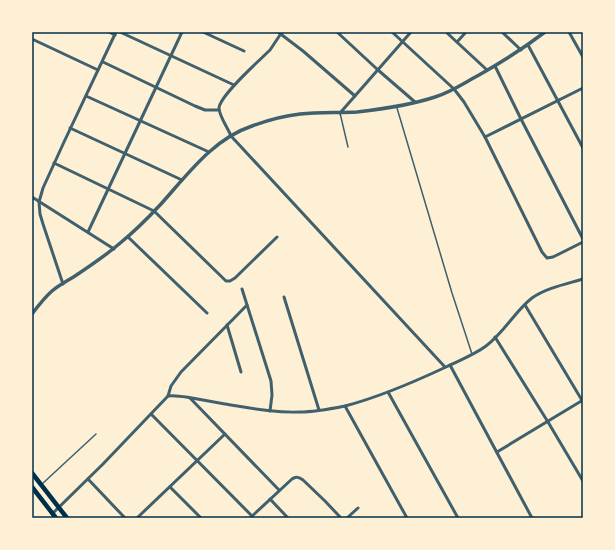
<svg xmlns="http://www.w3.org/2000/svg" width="615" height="550" font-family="'Noto Sans',sans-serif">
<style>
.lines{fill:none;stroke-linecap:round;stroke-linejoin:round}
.service{stroke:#3f606c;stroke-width:1.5}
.minor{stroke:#3f606c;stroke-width:3}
.tertiary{stroke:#3f606c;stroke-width:3.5}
.primary{stroke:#003049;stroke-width:4.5}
.neatline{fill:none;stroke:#003049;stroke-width:1.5}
</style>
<rect width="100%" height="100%" fill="#fdf0d5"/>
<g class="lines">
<g class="service">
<path d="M397,108L452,293L472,354"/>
<path d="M340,113L348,147"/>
<path d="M42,484L96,434"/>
</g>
<g class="minor">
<path d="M109,32L115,35"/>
<path d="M120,32L234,85"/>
<path d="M203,32L244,51"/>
<path d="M278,32L303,51L355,96"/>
<path d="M282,32C278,38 274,44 270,50C259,61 220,95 219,108C219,116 228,128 231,136L445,367"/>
<path d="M337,32L378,70L415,102"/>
<path d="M392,32L454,89L464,102L485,137L542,252L547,258L553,257L583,242"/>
<path d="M446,32L487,70"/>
<path d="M502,32L521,50"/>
<path d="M569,32L583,57"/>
<path d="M32,39L98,70"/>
<path d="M457,42L466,32"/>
<path d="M528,45L583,148"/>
<path d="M103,62L195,106L205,110H219"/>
<path d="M495,66L521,119L583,239"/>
<path d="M86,96L209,152"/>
<path d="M340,113L411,32"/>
<path d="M70,128L182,180"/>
<path d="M485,137L583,88"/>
<path d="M54,163L154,211L226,281H230L235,278L277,237"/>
<path d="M32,197L114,249"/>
<path d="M88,232L182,32"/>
<path d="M128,237L207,313"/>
<path d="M63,284L43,224L40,214L39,202L43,188L64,142L116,32"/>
<path d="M242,289L271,381L272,395L270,411"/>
<path d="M284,297L319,410"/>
<path d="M525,305L583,402"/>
<path d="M227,325L241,372"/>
<path d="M495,337L548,422L583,481"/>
<path d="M450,365L532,518"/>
<path d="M388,392L458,518"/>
<path d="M168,396L171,386L181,372L247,305"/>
<path d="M190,398L279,490"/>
<path d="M345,406L407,518"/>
<path d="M151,414L252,516"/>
<path d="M497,452L583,400"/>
<path d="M88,479L125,518"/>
<path d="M170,487L201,518"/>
<path d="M270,499L288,518"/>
<path d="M52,514L103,464L168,396C176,395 185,397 192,398C203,400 214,402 225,404C250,408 275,413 300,412C315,412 330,409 345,406C380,397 414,382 446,367C460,360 474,355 486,346C504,333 515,311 532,298C546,288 566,284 583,279"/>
<path d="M137,518L225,434"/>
<path d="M250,518L292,479C296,476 299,477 303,480L325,501L341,518"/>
<path d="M347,518L358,508"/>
</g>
<path class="tertiary" d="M32,314C38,306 44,298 52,291C59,285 67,281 75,276C90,266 105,256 119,244C134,232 148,218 161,204C188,174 213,139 252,126C268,120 283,116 300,114C319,112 338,113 357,112C383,109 411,105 435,97C451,92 464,83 479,75C502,62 524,48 545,32"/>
<g class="primary">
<path d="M32,473L67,518"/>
<path d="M32,487L56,518"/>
</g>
</g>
<rect width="615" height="550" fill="none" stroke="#fdf0d5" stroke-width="66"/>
<rect x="33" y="33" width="549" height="484" class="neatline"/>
</svg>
